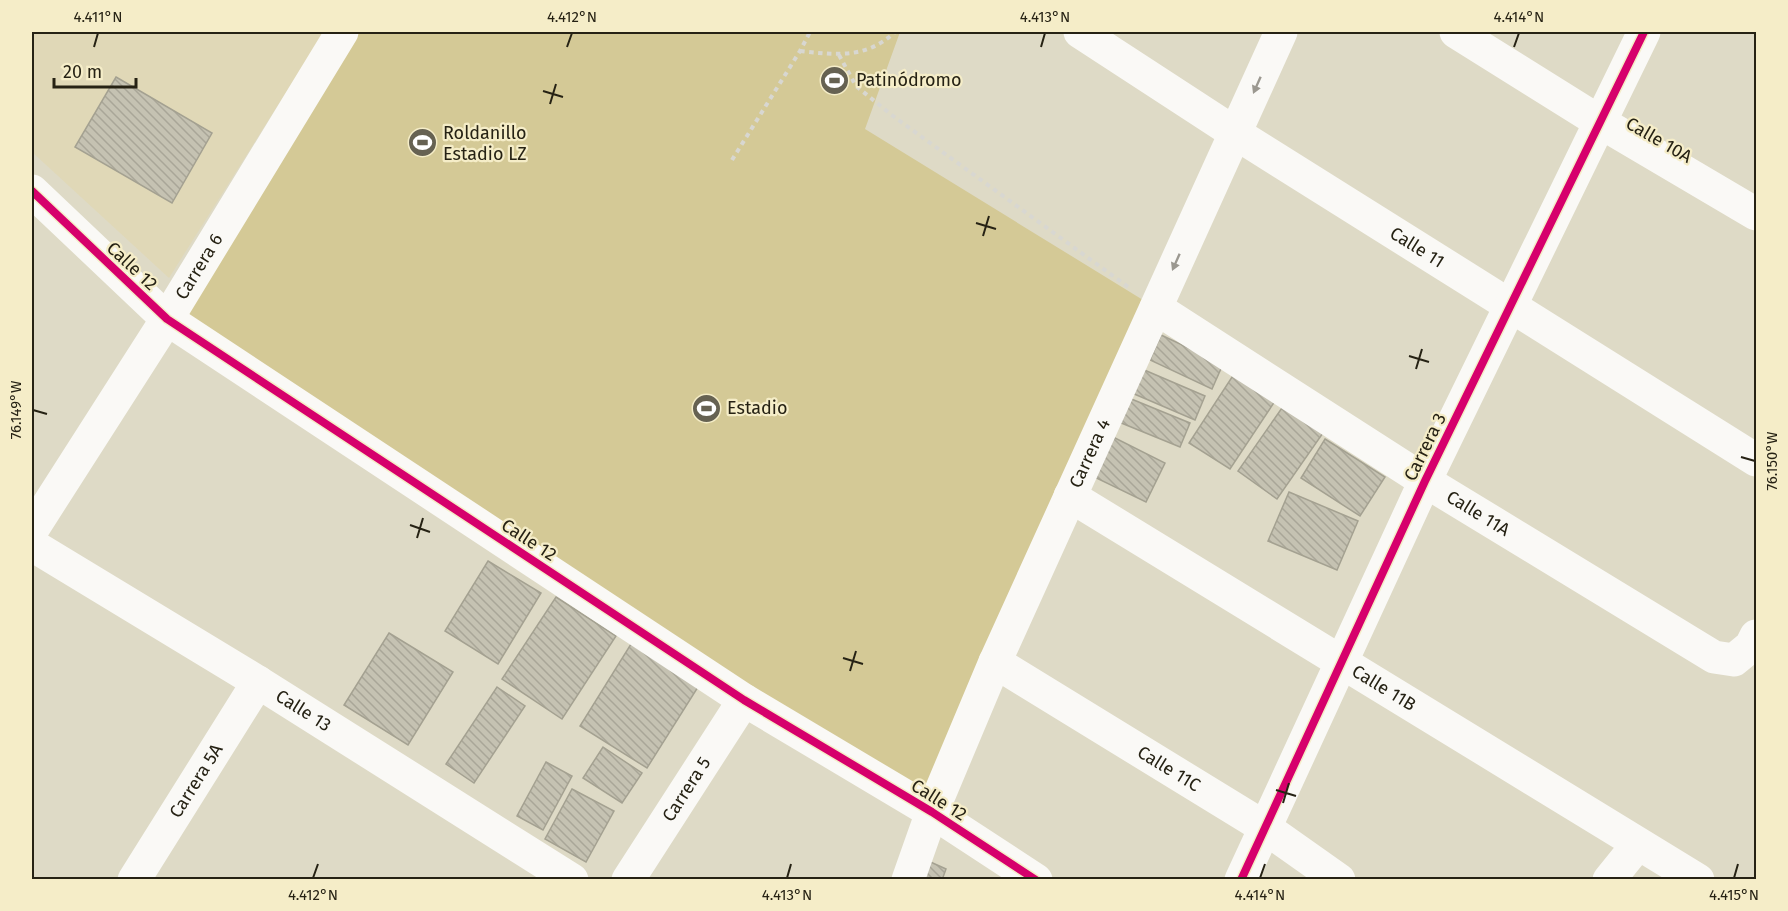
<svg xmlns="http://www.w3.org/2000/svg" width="1788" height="911" font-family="'Fira Sans',sans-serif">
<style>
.built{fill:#e0d8b7}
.garden{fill:#d4c996}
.building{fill:url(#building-back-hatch);stroke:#a4a191;stroke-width:1.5}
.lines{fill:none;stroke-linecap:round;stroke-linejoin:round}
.path{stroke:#d8d7d1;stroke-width:4;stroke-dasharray:4.5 4.5;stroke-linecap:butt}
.minor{stroke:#faf9f6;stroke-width:33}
.cycleway-casing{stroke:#f5edc8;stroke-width:11}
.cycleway{stroke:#d6006c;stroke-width:8}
.oneway{fill:#9b9890}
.ticks{fill:none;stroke:#262214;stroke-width:2}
.labels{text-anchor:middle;stroke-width:4.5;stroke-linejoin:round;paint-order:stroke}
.poi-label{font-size:18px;fill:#262214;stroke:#f5edc8;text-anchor:start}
.street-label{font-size:18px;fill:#262214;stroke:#f5edc8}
.neatline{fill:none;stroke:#262214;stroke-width:2}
.ticks-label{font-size:15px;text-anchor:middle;fill:#262214}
</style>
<defs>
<pattern id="building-back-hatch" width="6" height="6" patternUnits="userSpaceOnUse" patternTransform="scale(1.5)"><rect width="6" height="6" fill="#c5c2b2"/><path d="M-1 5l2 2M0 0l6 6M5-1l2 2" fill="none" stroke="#a9a698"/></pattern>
</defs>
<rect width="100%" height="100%" fill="#dedac6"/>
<path class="built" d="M32,32H324L169,278L32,152Z"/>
<path class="garden" d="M342,32H900L865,129L1156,308L932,812L167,319Z"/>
<g class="building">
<path d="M116,77L212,133L172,203L75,147Z"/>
<path d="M1161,335L1223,364L1212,389L1150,360Z"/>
<path d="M1135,366L1205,396L1195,420L1125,390Z"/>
<path d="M1234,374L1275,401L1230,469L1189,443Z"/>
<path d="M1124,396L1190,423L1180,447L1114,420Z"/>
<path d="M1284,405L1323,433L1277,499L1238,471Z"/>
<path d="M1107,434L1165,463L1146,502L1088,474Z"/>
<path d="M1325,439L1385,477L1360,516L1301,478Z"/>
<path d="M1289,492L1358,521L1337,570L1268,541Z"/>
<path d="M488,561L541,593L498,664L445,631Z"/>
<path d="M556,597L616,636L562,719L502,679Z"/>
<path d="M389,633L453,672L408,745L344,705Z"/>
<path d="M631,644L698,687L647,768L580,726Z"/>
<path d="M497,687L525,706L474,783L446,764Z"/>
<path d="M603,747L642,773L622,803L583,778Z"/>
<path d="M546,762L572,776L543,830L517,816Z"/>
<path d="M572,789L614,811L586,862L545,839Z"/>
<path d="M926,860L946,869L942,880H918Z"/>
</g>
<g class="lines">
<g class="path">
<path d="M800,51C836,55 866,59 895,32"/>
<path d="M839,55L856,86L893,116L1131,289"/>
<path d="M732,160L800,51L810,32"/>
</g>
<g class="minor">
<path id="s1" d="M1080,32L1235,133L1756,460"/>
<path d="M1456,32L1600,122L1756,214"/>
<path d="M32,191L167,319L744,700L932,812L1036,880"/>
<path id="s2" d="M1156,308L1425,481L1714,657L1734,660L1751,646L1756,636"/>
<path id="s3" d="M1070,496L1698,880"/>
<path id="s4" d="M32,530L167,319L342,32"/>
<path id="s5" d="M32,545L258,682L572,880"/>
<path id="s6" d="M995,662L1264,827L1339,880"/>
<path id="s7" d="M134,880L258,682"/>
<path id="s8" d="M628,880L744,700"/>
<path id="s9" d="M908,880L932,812L995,662L1281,32"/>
<path d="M1241,880L1425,481L1644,32"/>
<path d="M1609,880L1638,844"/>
</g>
<defs>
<g id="cycleway">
<path d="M32,191L167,319L744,700L932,812L1036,880"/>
<path d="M1241,880L1425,481L1644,32"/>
</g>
</defs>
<use href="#cycleway" class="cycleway-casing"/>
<use href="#cycleway" class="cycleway"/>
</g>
<defs><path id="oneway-solid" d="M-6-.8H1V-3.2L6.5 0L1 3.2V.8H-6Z" transform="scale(1.5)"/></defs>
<g class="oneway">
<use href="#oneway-solid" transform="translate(1257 85) rotate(114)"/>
<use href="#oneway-solid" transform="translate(1176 262) rotate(114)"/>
</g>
<path class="ticks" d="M94,47L98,33M567,47L572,33M1041,47L1045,33M1514,47L1519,33M543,91L563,97M550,104L556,84M976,223L996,229M983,236L989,216M1409,356L1429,362M1416,369L1422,349M33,410L47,414M1741,457L1755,461M410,525L430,532M417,538L423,518M843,658L863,664M850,671L856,651M1276,790L1296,796M1283,803L1289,783M313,878L318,864M787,878L791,864M1260,878L1265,864M1734,878L1738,864"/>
<defs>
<symbol id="stadium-disc" viewBox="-11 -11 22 22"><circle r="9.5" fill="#666252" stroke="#f5edc8"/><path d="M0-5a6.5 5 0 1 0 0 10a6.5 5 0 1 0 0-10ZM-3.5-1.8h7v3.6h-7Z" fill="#fff"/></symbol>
</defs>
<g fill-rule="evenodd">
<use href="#stadium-disc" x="818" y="64" width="33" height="33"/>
<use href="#stadium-disc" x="406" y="126" width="33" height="33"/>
<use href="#stadium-disc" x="690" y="392" width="33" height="33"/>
</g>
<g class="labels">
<g class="poi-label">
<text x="856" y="86">Patinódromo</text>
<text x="443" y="139">Roldanillo<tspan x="443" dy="21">Estadio LZ</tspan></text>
<text x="727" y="414">Estadio</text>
</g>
<g class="street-label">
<text transform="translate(1659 140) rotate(30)" y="6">Calle 10A</text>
<text dy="6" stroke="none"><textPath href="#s1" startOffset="400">Calle 11</textPath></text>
<text transform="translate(132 266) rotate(43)" y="6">Calle 12</text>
<text dy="6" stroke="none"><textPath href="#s4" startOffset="312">Carrera 6</textPath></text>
<text transform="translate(1425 447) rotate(-64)" y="6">Carrera 3</text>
<text dy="6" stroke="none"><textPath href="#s9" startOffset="464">Carrera 4</textPath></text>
<text dy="6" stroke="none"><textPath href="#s2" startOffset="382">Calle 11A</textPath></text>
<text transform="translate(529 540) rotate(33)" y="6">Calle 12</text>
<text dy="6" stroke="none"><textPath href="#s3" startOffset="368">Calle 11B</textPath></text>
<text dy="6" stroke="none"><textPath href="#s5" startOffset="318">Calle 13</textPath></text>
<text dy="6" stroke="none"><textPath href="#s6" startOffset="204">Calle 11C</textPath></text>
<text dy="6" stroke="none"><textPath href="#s7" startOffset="117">Carrera 5A</textPath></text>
<text dy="6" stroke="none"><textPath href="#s8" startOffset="108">Carrera 5</textPath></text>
<text transform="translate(939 800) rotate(32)" y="6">Calle 12</text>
</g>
</g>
<rect width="1788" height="911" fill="none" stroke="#f5edc8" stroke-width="66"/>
<path d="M54 78v9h82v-9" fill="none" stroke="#262214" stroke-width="3"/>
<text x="63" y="78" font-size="18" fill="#262214" stroke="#f5edc8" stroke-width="4.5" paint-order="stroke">20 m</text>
<rect x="33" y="33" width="1722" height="845" class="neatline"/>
<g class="ticks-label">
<text x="98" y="22">4.411°N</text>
<text x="572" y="22">4.412°N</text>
<text x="1045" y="22">4.413°N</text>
<text x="1519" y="22">4.414°N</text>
<text transform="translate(16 410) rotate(-90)" y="5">76.149°W</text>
<text transform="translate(1772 461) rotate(-90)" y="5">76.150°W</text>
<text x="313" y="900">4.412°N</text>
<text x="787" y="900">4.413°N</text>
<text x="1260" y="900">4.414°N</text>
<text x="1734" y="900">4.415°N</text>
</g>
</svg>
